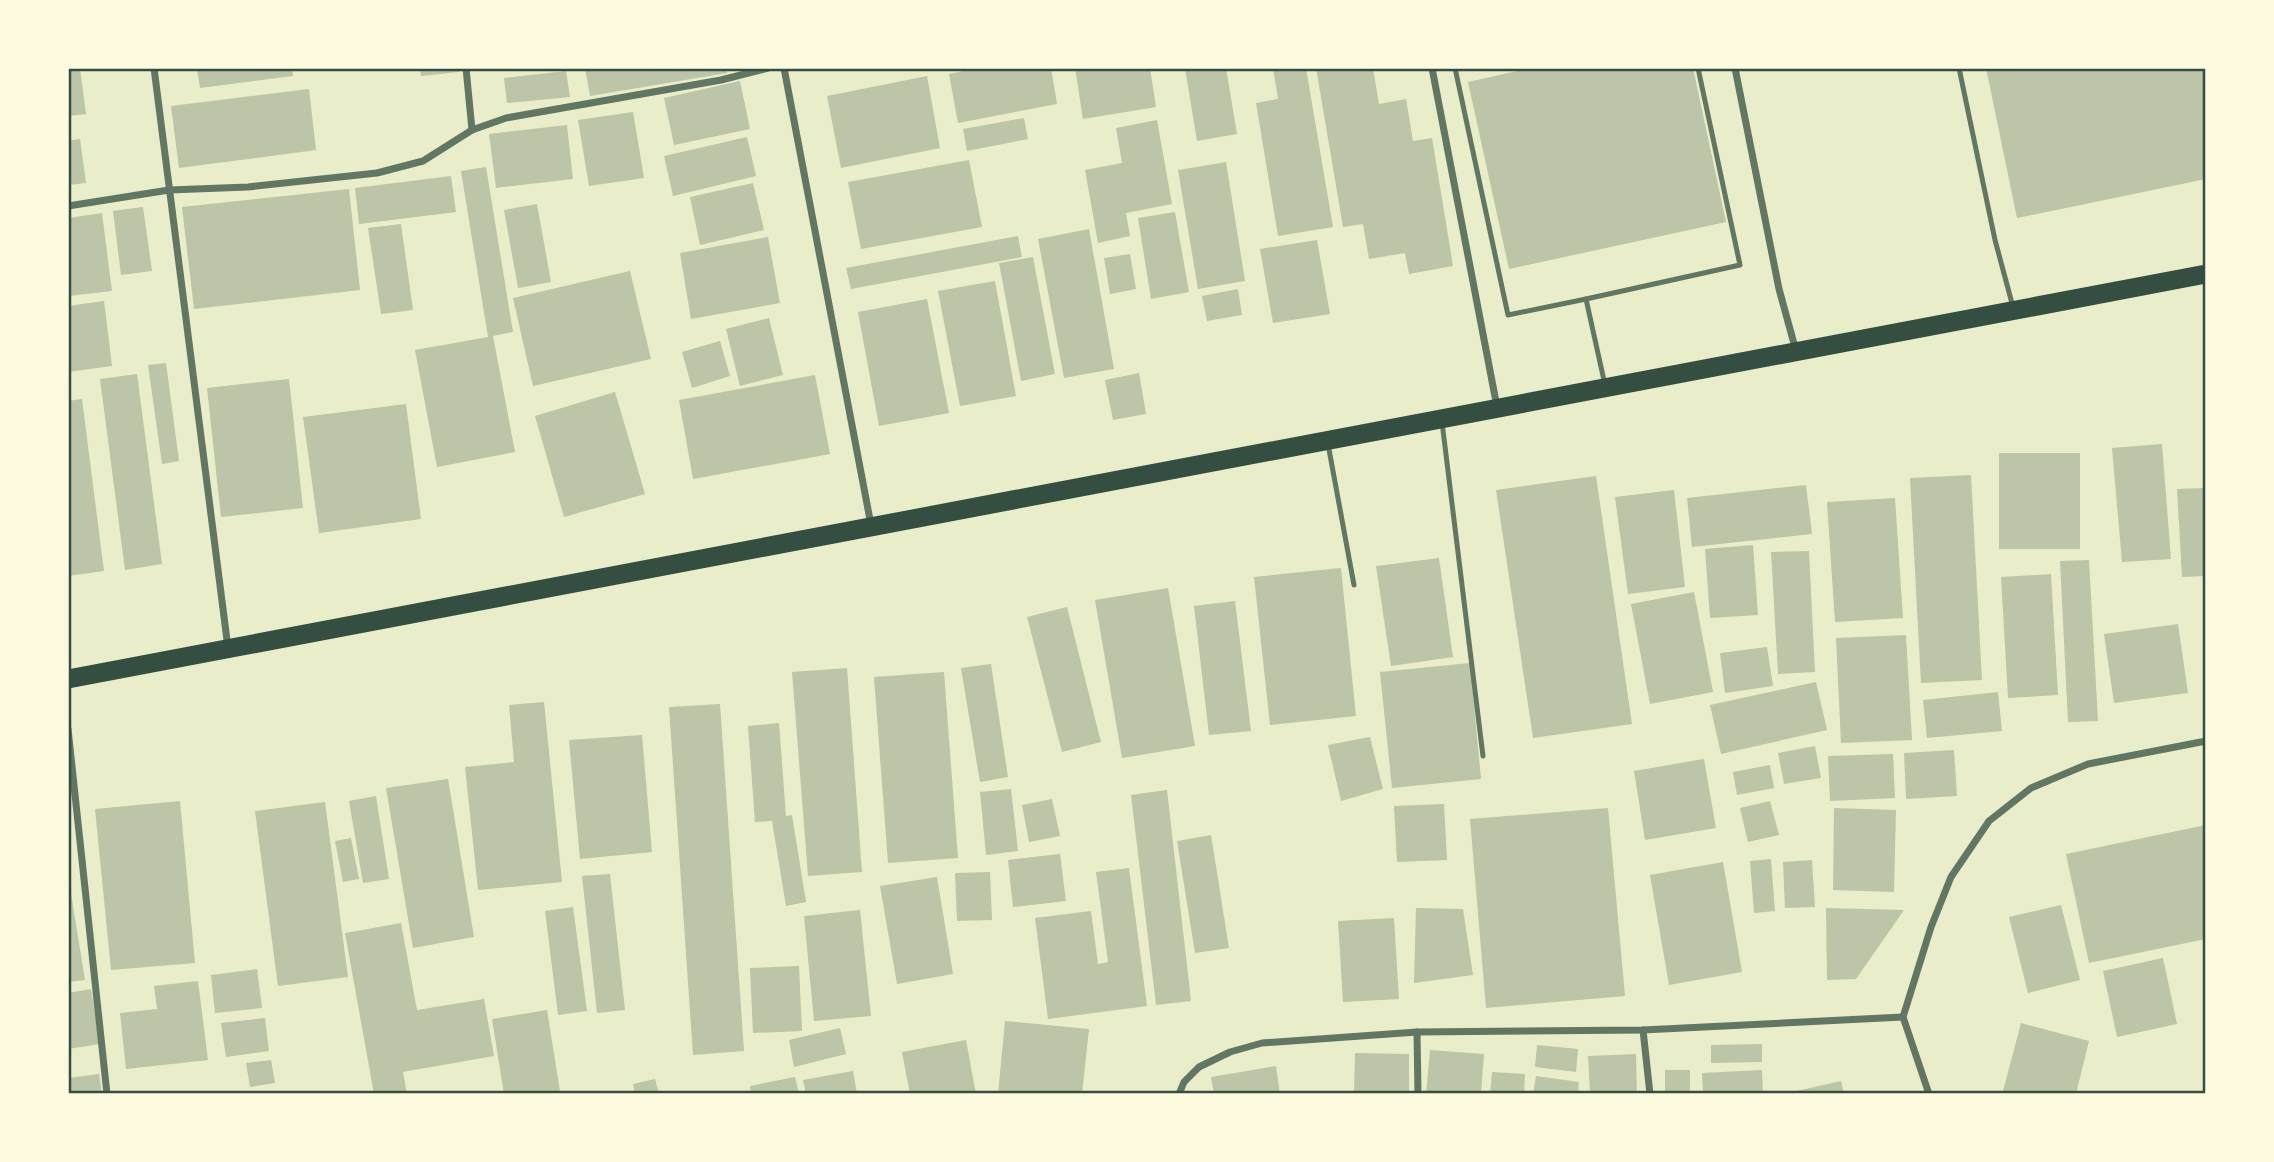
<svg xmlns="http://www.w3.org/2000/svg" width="2274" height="1162" font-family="'Varela Round',sans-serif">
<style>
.building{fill:#bcc5a7}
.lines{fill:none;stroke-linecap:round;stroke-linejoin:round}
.service{stroke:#617663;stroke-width:5}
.minor{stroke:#617663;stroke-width:7}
.trunk{stroke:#344e41;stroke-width:19}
.neatline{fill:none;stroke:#344e41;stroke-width:2.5}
</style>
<rect width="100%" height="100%" fill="#e9edc9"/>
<g class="building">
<path d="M68,68H80L86,114L68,116Z"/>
<path d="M197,68H292L293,76L200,88Z"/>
<path d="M420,68H459V72L421,76Z"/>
<path d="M585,68H727V73L590,96Z"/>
<path d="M979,68H1051L1057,104L958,123L949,74Z"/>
<path d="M1075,68H1150L1156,107L1083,119Z"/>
<path d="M1185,68H1226L1237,134L1197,141Z"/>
<path d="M1273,68H1306L1333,227L1278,236L1256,103L1278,99Z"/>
<path d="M1316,68H1373L1379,104L1406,99L1413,141L1432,138L1453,266L1409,274L1405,253L1369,259L1363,224L1343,227Z"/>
<path d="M1531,68H1693L1726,222L1509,269L1468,82Z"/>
<path d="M1986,68H2206V179L2017,218Z"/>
<path d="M566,71L570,97L507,103L504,78Z"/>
<path d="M927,76L940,148L841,168L827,96Z"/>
<path d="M740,81L750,129L674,145L664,98Z"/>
<path d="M309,89L316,150L179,168L171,106Z"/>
<path d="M633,112L644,178L589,186L578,120Z"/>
<path d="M1024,118L1028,139L967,151L963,129Z"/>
<path d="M1157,120L1172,204L1126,213L1130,236L1098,243L1085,170L1122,163L1116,128Z"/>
<path d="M567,125L573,179L496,188L489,134Z"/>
<path d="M747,137L756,176L673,196L664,156Z"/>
<path d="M80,139L86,183L68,185V141Z"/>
<path d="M969,160L982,227L861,249L848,182Z"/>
<path d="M1226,162L1245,281L1198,289L1178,170Z"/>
<path d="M486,167L513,332L493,336L515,452L437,467L415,350L488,337L461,171Z"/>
<path d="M451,176L456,212L359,224L355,188Z"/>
<path d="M753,183L764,230L700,245L690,197Z"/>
<path d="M349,189L360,290L194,309L182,207Z"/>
<path d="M537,204L551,282L518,288L504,210Z"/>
<path d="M143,207L152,271L121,275L113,211Z"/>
<path d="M1175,212L1189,292L1151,299L1138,218Z"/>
<path d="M102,213L112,291L68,296V218Z"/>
<path d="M401,224L413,310L381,314L368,228Z"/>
<path d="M1089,229L1114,369L1064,378L1038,239Z"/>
<path d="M1018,236L1022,257L851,289L846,268Z"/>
<path d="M768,237L780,303L691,319L680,253Z"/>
<path d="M1317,240L1330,314L1273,323L1260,249Z"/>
<path d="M1130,254L1136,289L1110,294L1104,258Z"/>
<path d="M1033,257L1055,374L1021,381L999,263Z"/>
<path d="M630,271L651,359L533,386L513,298Z"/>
<path d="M995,281L1016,396L960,406L938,291Z"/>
<path d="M1238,289L1242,315L1207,321L1202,296Z"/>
<path d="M927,299L949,413L879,426L858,312Z"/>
<path d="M104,301L112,366L68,372V306Z"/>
<path d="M769,318L783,375L740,386L726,329Z"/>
<path d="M720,341L730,376L692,388L682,352Z"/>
<path d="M166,363L179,461L162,464L148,365Z"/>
<path d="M1139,373L1146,414L1113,420L1105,380Z"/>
<path d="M137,374L162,564L125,570L100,379Z"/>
<path d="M815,375L830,454L693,479L679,400Z"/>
<path d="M289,379L303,508L221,517L207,388Z"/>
<path d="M615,392L645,494L564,517L535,416Z"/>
<path d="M82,399L104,571L68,576V401Z"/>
<path d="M406,404L421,519L319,533L303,417Z"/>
<path d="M2162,444L2171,559L2122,562L2112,448Z"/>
<rect x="1999" y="453" width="81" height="96"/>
<path d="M1971,475L1982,680L1921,683L1910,478Z"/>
<path d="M1596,476L1632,724L1533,738L1496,490Z"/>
<path d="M1806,485L1812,534L1692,547L1687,498Z"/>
<path d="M2206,488V576L2182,577L2177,489Z"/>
<path d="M1674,490L1685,587L1628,594L1615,497Z"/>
<path d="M1895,498L1903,618L1835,622L1827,502Z"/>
<path d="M1753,545L1758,615L1710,618L1705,549Z"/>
<path d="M1809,551L1815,672L1778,674L1771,552Z"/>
<path d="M1439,558L1453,657L1391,666L1376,566Z"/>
<path d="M2089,560L2098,721L2068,722L2060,561Z"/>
<path d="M1341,568L1356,716L1270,725L1254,577Z"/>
<path d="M2051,574L2058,695L2008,698L2001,577Z"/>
<path d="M1168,588L1195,746L1122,758L1095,600Z"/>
<path d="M1694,592L1713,692L1650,704L1631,604Z"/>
<path d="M1235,601L1251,731L1209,735L1194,606Z"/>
<path d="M1067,607L1101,742L1062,752L1027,617Z"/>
<path d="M2178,624L2188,693L2114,703L2104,634Z"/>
<path d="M1906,635L1912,740L1841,743L1836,638Z"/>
<path d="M1767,647L1773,686L1725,693L1720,653Z"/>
<path d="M1470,663L1481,779L1392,788L1380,672Z"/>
<path d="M991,664L1008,777L980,782L961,668Z"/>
<path d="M847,668L862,872L808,876L792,672Z"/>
<path d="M944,672L958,858L888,863L874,677Z"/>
<path d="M1816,682L1827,730L1721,754L1710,705Z"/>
<path d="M1998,692L2002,731L1927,738L1923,700Z"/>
<path d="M544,702L562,882L478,890L465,767L514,762L509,705Z"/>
<path d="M720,704L744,1051L693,1055L669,707Z"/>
<path d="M779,723L786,816L792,815L806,902L786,906L772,821L755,822L748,726Z"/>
<path d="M642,735L652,852L580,859L569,740Z"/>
<path d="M1370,737L1383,789L1341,801L1328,745Z"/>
<path d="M1815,746L1821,778L1784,784L1778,753Z"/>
<path d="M1954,750L1957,796L1906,799L1904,753Z"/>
<path d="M1893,754L1895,798L1830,801L1828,756Z"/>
<path d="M1704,759L1716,828L1645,840L1634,771Z"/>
<path d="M1770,765L1774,788L1737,795L1733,772Z"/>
<path d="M448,779L474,937L413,948L386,788Z"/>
<path d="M1011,789L1018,851L986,855L980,792Z"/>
<path d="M1167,790L1191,1001L1156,1005L1131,795Z"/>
<path d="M376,796L389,879L363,883L349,801Z"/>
<path d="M1052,799L1060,836L1029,842L1022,805Z"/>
<path d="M180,801L195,963L111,970L95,809Z"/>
<path d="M1770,801L1779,835L1748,842L1740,808Z"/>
<path d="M325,802L348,977L278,986L255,811Z"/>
<path d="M1444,804L1447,860L1397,862L1394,806Z"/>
<path d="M1608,808L1625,996L1486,1008L1470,819Z"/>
<path d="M1834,808L1896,810L1894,892L1833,890Z"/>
<path d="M2206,825V939L2089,963L2066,854Z"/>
<path d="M1211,835L1229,948L1195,953L1177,841Z"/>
<path d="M351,838L359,879L343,882L335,841Z"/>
<path d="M1060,854L1066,901L1013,907L1008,860Z"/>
<path d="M1771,859L1775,911L1754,913L1750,861Z"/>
<path d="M1812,860L1815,907L1785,908L1783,862Z"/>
<path d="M1723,862L1742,972L1669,985L1650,875Z"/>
<path d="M1129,868L1147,1006L1048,1019L1035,918L1091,911L1098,964L1108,962L1096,872Z"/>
<path d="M990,872L992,920L957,921L955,873Z"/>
<path d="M610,874L625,1010L597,1013L582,876Z"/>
<path d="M68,875L85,980L68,982Z"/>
<path d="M937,877L953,974L897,984L880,886Z"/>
<path d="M2061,905L2080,980L2028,993L2009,917Z"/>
<path d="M573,907L587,1011L558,1015L545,911Z"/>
<path d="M1416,908L1463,909L1473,975L1414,983Z"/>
<path d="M1826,908L1904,910L1856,979L1827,980Z"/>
<path d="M860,910L871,1016L814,1021L804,916Z"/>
<path d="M1394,918L1399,999L1343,1002L1338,921Z"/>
<path d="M401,923L417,1010L484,999L494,1056L403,1072L407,1094H374L345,933Z"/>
<path d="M2163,958L2177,1024L2117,1037L2103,971Z"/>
<path d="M799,966L802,1031L753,1033L750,968Z"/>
<path d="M257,969L262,1008L215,1013L211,975Z"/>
<path d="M198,981L208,1060L126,1069L120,1013L157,1009L154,986Z"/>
<path d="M91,989L100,1044L68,1049V993Z"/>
<path d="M547,1010L560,1091L539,1094H504L492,1019Z"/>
<path d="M265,1018L269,1051L226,1057L221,1023Z"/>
<path d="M1005,1021L1089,1029L1082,1094H998Z"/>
<path d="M2021,1023L2089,1041L2076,1094H2012L2003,1091Z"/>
<path d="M840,1028L846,1054L794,1067L789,1040Z"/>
<path d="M966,1040L976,1094H910L902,1052Z"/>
<path d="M1762,1044V1062L1711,1063V1045Z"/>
<path d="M1537,1045L1578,1049L1576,1072L1535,1067Z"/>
<path d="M1430,1050L1484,1054L1481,1094H1426Z"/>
<path d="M1355,1053L1409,1054V1094H1354Z"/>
<path d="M1636,1054L1637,1094H1590L1588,1056Z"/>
<path d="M271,1060L275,1083L250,1087L246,1063Z"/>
<path d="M1276,1066L1280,1094H1214L1211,1077Z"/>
<rect x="1665" y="1070" width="25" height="24"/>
<path d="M1762,1070L1763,1094H1703L1702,1073Z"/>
<path d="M853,1071L857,1094H806L803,1080Z"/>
<path d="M1492,1072L1525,1074L1524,1094H1490Z"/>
<path d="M99,1074L102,1094H68V1078Z"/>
<path d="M1536,1076L1579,1082L1578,1094H1533Z"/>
<path d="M795,1077L799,1094H751L750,1086Z"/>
<path d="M655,1079L659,1094H635L633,1084Z"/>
<path d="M1841,1081L1844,1094H1789L1788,1093Z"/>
</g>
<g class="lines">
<g class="service">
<path d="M1455,68L1508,315L1586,299"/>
<path d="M1959,68L1995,240L2013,307"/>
<path d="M1605,385L1586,299L1740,265L1698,68"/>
<path d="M1442,422L1483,756"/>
<path d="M1328,444L1354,585"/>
</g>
<g class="minor">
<path d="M154,68L228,648"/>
<path d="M466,68L472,130"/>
<path d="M784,68L871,525"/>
<path d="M1432,68L1497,407"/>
<path d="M1735,68L1779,289L1796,351"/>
<path d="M68,206L169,190L248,187L377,173L423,161L472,130L506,118L721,80L768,68"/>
<path d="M68,729L107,1094"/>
<path d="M1643,1030L1650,1094"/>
<path d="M1417,1032L1418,1094"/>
<path d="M1179,1094L1184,1082L1199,1067L1230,1052L1262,1043L1417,1032L1643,1030L1903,1017"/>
<path d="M1929,1094L1903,1017L1931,927L1951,877L1989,821L2031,788L2088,764L2206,741"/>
</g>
<path class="trunk" d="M68,679L2206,274"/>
</g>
<rect width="2274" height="1162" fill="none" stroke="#fefae0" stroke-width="140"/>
<rect x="70" y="70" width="2134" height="1022" class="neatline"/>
</svg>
